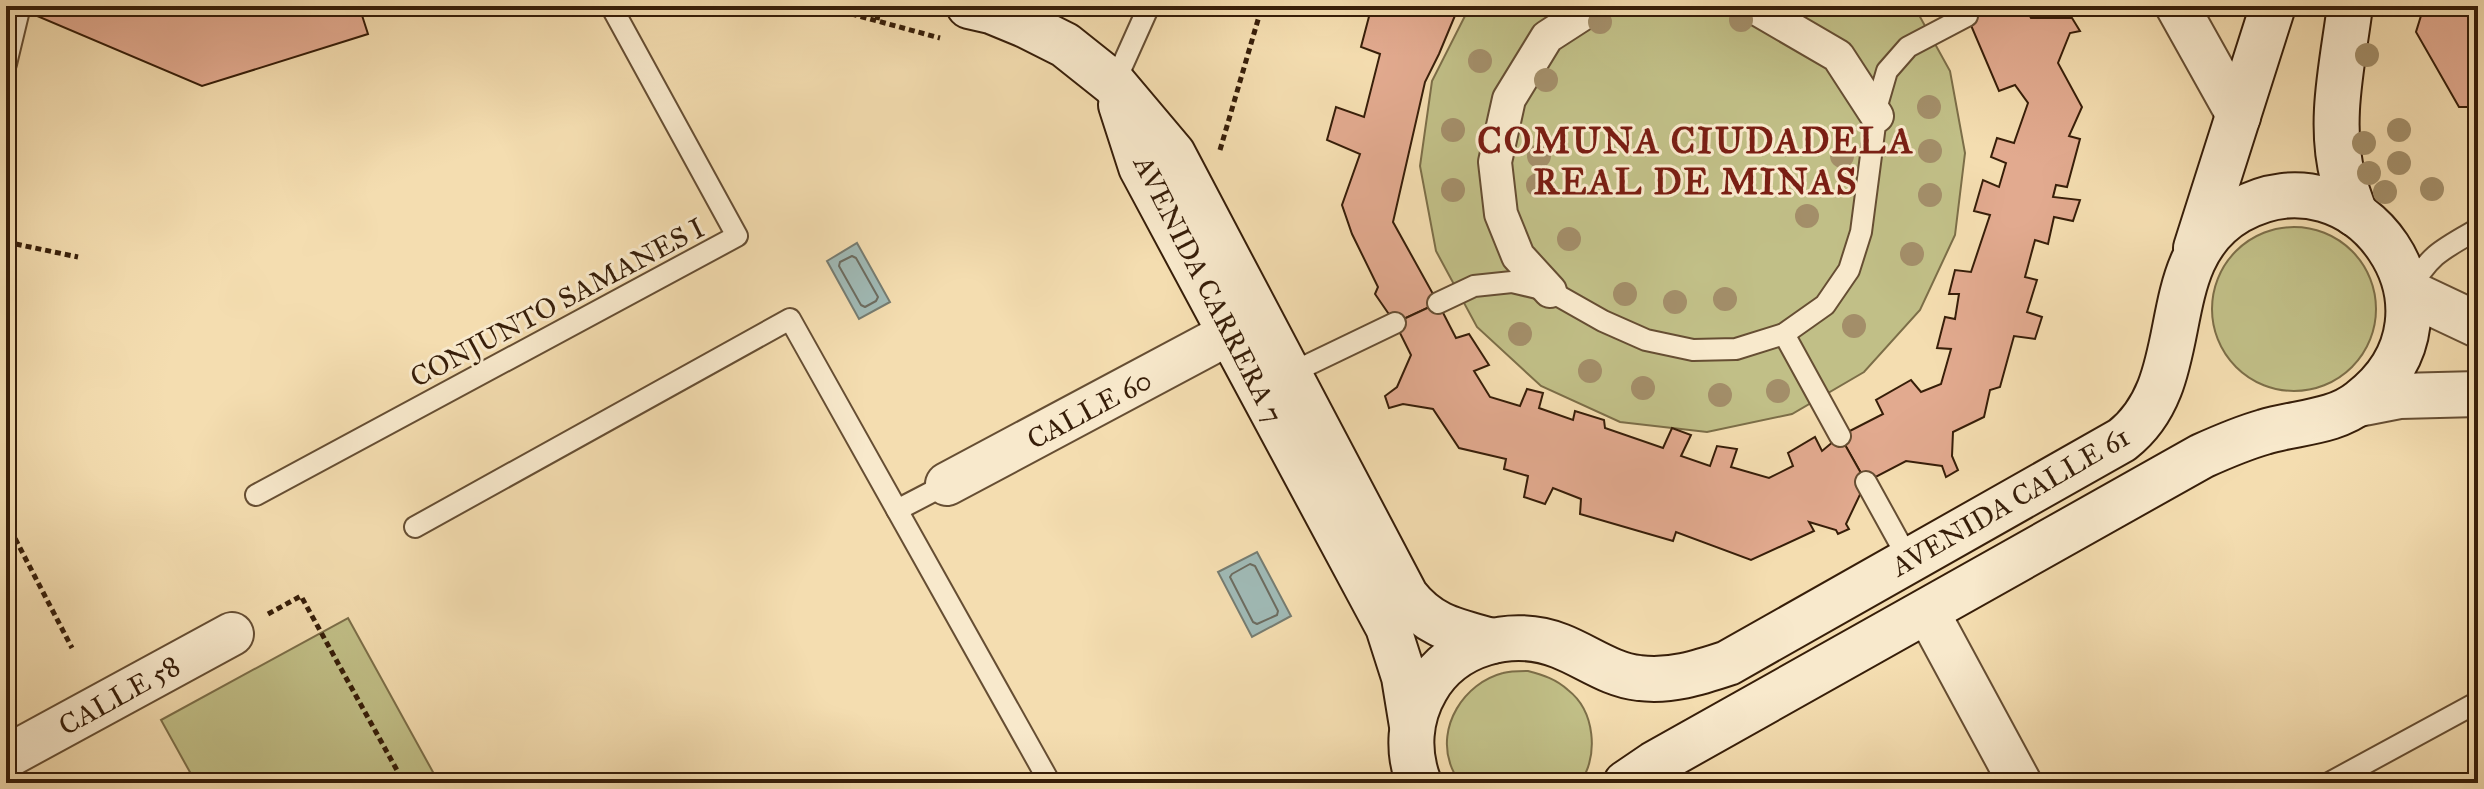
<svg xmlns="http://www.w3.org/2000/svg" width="2484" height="789" font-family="'IM FELL Great Primer',serif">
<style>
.green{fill:#c1bf87;stroke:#7c6e48;stroke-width:2}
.water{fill:#a0bab6;stroke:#767c71;stroke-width:2}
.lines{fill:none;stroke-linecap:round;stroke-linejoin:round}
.shore{stroke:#6c6c60;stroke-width:2}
.building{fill:#e2aa8f;stroke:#371e09;stroke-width:2}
.service-casing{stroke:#664e33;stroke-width:24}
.pedestrian-casing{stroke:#664e33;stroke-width:36}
.minor-casing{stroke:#664e33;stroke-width:46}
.tertiary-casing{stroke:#664e33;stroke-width:48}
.secondary-casing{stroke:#371e09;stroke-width:48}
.path{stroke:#371e09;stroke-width:5;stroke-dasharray:6 4;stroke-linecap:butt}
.service{stroke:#f8e9cc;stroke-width:20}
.pedestrian{stroke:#f8e9cc;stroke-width:32}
.minor{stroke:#f8e9cc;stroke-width:42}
.tertiary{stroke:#f8e9cc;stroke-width:44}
.secondary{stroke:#f8e9cc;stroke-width:44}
.tree{fill:#a38e69}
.labels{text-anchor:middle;stroke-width:6;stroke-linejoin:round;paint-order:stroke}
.street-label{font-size:28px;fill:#371e09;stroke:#f8e9cc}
.district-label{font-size:36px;font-weight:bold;letter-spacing:2px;fill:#7a1f14;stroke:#f8e9cc}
</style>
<rect width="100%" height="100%" fill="#f4ddb0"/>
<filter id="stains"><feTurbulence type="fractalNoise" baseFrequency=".0025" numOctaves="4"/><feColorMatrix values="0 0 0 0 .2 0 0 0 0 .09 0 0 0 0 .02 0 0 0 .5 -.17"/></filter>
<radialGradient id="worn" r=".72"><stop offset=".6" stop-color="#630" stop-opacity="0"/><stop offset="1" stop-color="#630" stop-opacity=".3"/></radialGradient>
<g class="green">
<path d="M1470,6H1914L1950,71L1965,153L1955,235L1920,310L1864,372L1792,414L1707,432L1620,422L1541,386L1477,327L1436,251L1420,166L1432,81Z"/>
<circle cx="2294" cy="309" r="82"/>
<path d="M348,618L439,783H196L161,720Z"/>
<path d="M1528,671C1543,675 1556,679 1568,690C1595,711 1599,755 1580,783H1460C1457,778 1453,772 1451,766C1436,727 1464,683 1503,673C1510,671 1520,671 1528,671Z"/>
</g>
<g class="water">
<path d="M857,243L890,302L859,319L827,261Z"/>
<path d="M1257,552L1291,616L1252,637L1218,572Z"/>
</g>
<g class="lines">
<g class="shore">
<path d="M852,256L856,258L878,297L876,301L865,307L861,305L839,266L840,262Z"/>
<path d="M1250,564L1255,566L1278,611L1277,615L1257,624L1253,622L1230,577L1232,574Z"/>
</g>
</g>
<g class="building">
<path d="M33,6H359L368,34L202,86L30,13Z"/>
<path d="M1366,6H1459L1439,54L1425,82L1393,222L1438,303L1395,323L1375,294L1378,287L1352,234L1342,205L1360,154L1327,140L1336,107L1364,117L1380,54L1361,47L1371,9Z"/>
<path d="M1986,6H2025L2031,18H2072L2080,31L2070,33L2058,63L2082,107L2069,136L2080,139L2067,187L2056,185L2053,197L2080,200L2073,221L2054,217L2048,244L2035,240L2025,277L2037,280L2027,312L2042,317L2035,339L2014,336L2000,387L1990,390L1984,417L1953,432L1952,456L1958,470L1946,477L1942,466L1906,461L1866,482L1840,436L1883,414L1876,400L1911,380L1921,392L1941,384L1951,349L1937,348L1945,317L1955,319L1959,294H1949L1955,270L1971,272L1990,215L1974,211L1983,180L1999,187L2006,163L1991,157L1997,138L2014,143L2028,103L2015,85L1999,91L1967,16Z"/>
<path d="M2424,6H2478V107H2459L2416,32Z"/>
<path d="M1438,303L1456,338L1469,334L1489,365L1474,371L1490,397L1520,406L1527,389L1543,393L1539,408L1573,420L1575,411L1604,420L1605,428L1663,448L1672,428L1691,435L1681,456L1710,466L1717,446L1737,449L1731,467L1769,478L1793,466L1788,453L1815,437L1822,451L1840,436L1866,482L1846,524L1849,529L1838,534L1836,530L1809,522L1814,531L1751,560L1676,532L1673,541L1580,514L1581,499L1553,488L1545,504L1524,497L1528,476L1504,469L1506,459L1459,448L1433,409L1403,404L1389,408L1385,396L1397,387L1411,355L1395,323Z"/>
</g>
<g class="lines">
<defs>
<g id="service">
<path d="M6,64L20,6"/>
<path d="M1114,84L1149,6"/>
<path d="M2408,292C2430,254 2441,250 2478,229"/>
<path d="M1438,303L1474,286L1512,282L1550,291L1603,321L1646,340L1693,350L1736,349L1784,334L1825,305L1849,270L1861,232L1878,102L1887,71L1908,47L1967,16"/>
<path d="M1784,334L1840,436"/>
<path d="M1289,374L1395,323"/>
<path d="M1866,482L1909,560"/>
<path d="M256,495L737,236L611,6"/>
<path d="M897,510L947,484"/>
<path d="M415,527L790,319L1050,783"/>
<path d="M2329,783L2478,702"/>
</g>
<g id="pedestrian">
<path d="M1752,6L1838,56L1877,116"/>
<path d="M1550,291L1518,256L1501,214L1495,162L1509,99L1547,37L1595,6"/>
</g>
<g id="minor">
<path d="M2177,6L2239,117"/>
<path d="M947,484L1230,333"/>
<path d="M1927,611L2020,783"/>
<path d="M6,757L232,634"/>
</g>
<g id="tertiary">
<path d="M2408,292L2478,325"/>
<path d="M2359,404L2400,396L2478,394"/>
</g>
<g id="secondary">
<path d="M969,6L991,11L1025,25L1065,45L1114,84L1173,154L1406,596C1430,627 1456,631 1492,641"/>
<path d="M2350,6C2343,62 2328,122 2343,178C2346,190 2351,202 2355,214"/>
<path d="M1121,105L1141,167L1388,627L1404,677L1412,726"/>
<path d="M2196,248L2273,6"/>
<path d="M1419,783C1407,752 1409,718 1426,689C1452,643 1512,627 1560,646C1586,656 1610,675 1639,678C1670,682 1698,673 1728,663L2122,440C2199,380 2151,261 2238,211C2358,143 2477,312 2361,401C2334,423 2296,422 2264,432C2243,438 2222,447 2202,456L1654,764L1626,783"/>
</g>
</defs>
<use href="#service" class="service-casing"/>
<use href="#pedestrian" class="pedestrian-casing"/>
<use href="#minor" class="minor-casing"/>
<use href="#tertiary" class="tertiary-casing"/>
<use href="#secondary" class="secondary-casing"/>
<g class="path">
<path d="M822,6L940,38"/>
<path d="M877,20L880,6"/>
<path d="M1220,150L1262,6"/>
<path d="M6,242L78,257"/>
<path d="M6,521L72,648"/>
<path d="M268,614L301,596L404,783"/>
</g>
<use href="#service" class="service"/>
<use href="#pedestrian" class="pedestrian"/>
<use href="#minor" class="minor"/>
<use href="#tertiary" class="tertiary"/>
<use href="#secondary" class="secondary"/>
</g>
<g class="tree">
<circle cx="1741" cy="20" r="12"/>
<circle cx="1600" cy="22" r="12"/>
<circle cx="2367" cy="55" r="12"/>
<circle cx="1480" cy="61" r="12"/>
<circle cx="1546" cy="80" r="12"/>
<circle cx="1929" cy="107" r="12"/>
<circle cx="1453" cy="130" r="12"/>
<circle cx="2399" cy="130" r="12"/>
<circle cx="2364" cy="143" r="12"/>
<circle cx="1930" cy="151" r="12"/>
<circle cx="1539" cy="156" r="12"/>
<circle cx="1842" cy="156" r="12"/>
<circle cx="2399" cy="163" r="12"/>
<circle cx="2369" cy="173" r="12"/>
<circle cx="1538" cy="185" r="12"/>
<circle cx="2432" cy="189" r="12"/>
<circle cx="1453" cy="190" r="12"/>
<circle cx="2385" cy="192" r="12"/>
<circle cx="1930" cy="195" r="12"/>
<circle cx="1807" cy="216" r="12"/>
<circle cx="1569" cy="239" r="12"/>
<circle cx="1912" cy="254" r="12"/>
<circle cx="1625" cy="294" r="12"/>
<circle cx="1725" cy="299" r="12"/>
<circle cx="1675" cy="302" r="12"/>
<circle cx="1854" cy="326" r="12"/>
<circle cx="1520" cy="334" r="12"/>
<circle cx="1590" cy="371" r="12"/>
<circle cx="1643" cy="388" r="12"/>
<circle cx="1778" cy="391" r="12"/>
<circle cx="1720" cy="395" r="12"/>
</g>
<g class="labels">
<g class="street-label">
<text transform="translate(1209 289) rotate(63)" y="10">AVENIDA CARRERA 7</text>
<text transform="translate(557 302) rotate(-28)" y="10">CONJUNTO SAMANES I</text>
<text transform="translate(1089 409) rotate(-28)" y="10">CALLE 60</text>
<text transform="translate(2010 501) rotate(-30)" y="10">AVENIDA CALLE 61</text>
<text transform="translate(119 695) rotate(-29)" y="10">CALLE 58</text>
</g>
<g class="district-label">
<text x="1696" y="153">COMUNA CIUDADELA<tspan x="1696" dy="41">REAL DE MINAS</tspan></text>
</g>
</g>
<rect width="2484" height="789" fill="none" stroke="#f4ddb0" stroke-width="32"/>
<rect x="8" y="8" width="2468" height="773" fill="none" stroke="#371e09" stroke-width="4"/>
<rect x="16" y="16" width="2452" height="757" fill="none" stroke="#371e09" stroke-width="2"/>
<rect width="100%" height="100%" filter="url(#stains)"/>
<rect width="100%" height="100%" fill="url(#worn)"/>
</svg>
